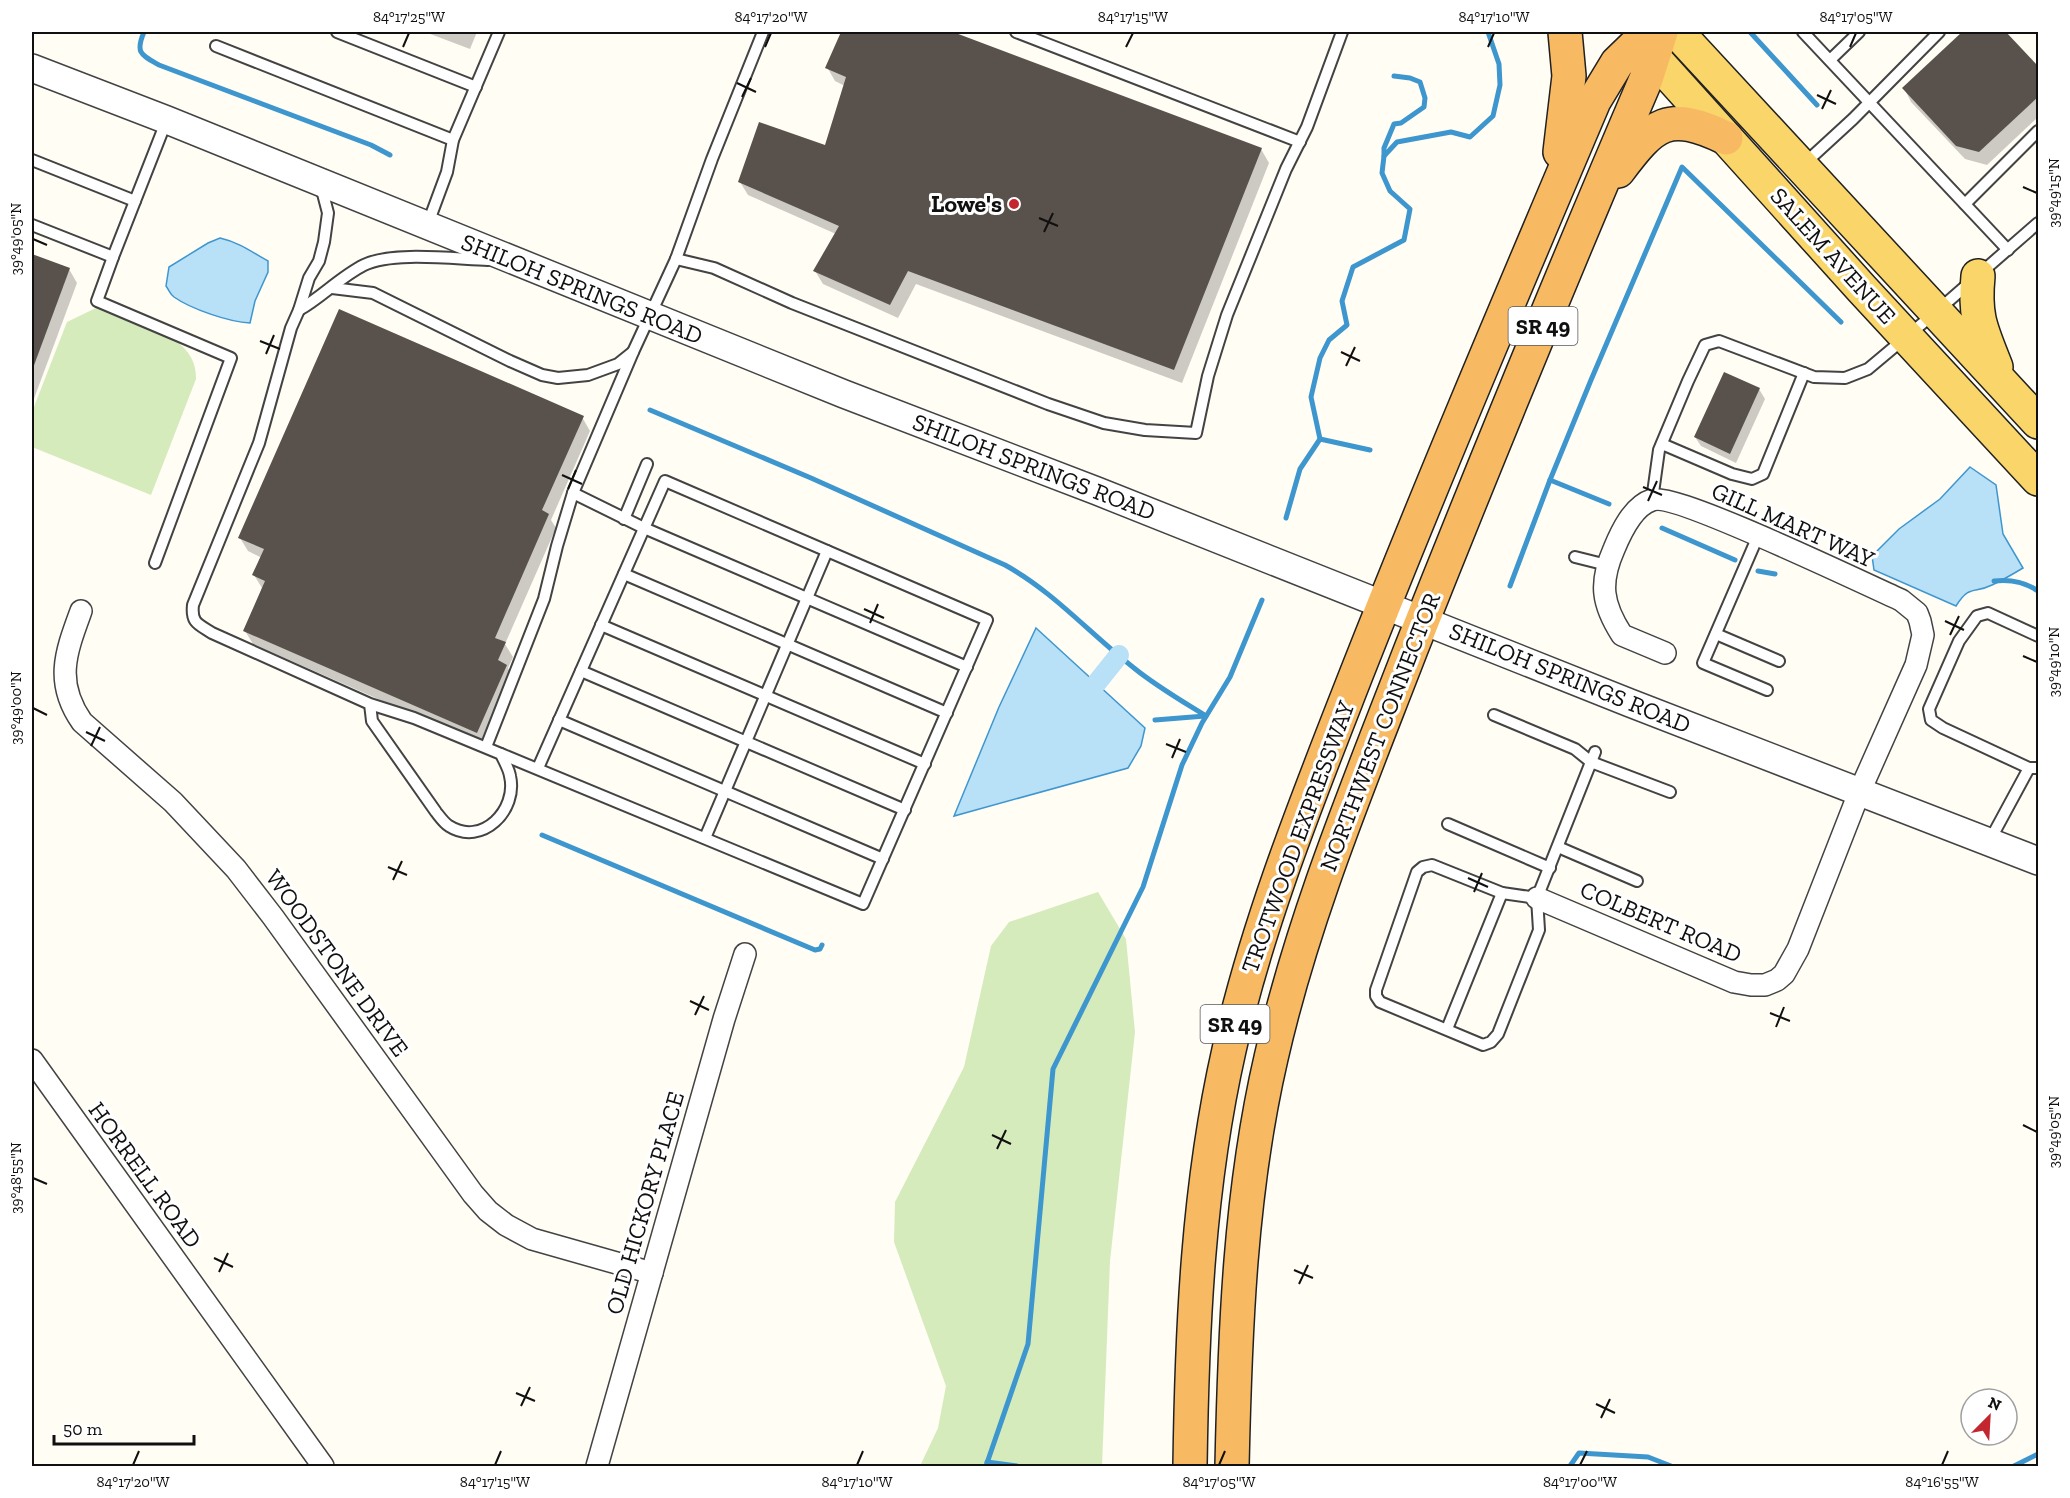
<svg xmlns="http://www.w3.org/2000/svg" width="2070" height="1498" font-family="'Zilla Slab',serif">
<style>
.green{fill:#d5ebbc}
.water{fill:#b8e0f7;stroke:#3e96cf;stroke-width:1.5}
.shadow{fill:#0003}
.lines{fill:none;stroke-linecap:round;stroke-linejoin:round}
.stream{stroke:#3e96cf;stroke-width:5}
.canal{stroke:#b8e0f7;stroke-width:20}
.building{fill:#59514c}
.service-casing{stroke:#434343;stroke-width:14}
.minor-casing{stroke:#434343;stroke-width:24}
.tertiary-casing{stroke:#434343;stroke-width:30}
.primary-casing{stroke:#212121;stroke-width:36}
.trunk-casing{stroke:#212121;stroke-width:36}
.service{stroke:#fff;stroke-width:10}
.minor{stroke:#fff;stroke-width:21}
.tertiary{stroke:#fff;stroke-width:27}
.primary{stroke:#f9d56a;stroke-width:33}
.trunk{stroke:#f7ba63;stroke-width:33}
.ticks{fill:none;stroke:#101010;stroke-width:2}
.poi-dot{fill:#c3262f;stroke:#fff;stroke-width:2}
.labels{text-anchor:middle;stroke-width:6;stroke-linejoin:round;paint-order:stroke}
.shield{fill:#fff;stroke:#585858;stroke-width:1.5}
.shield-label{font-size:22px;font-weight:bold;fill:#101010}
.poi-label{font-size:24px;font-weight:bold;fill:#101010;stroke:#fff;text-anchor:end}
.street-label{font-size:24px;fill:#101010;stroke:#fff}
.neatline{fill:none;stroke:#101010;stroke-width:2}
.ticks-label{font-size:15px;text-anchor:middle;fill:#101010}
</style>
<rect width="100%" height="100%" fill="#fffdf4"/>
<g class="green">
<path d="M98,307L175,340C189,351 196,361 196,379L151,495L32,447V412L67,322Z"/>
<path d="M1098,892L1126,939L1135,1032L1110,1261L1102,1466H920L938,1428L946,1386L894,1242L895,1202L964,1067L991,946L1009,922Z"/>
</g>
<g class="water">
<path d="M220,238C238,242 252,252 268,261V272L255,301L250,323C229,322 191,309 174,297C170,294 169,290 166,286L169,267L208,243Z"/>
<path d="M1970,467L1996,485L2003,534L2023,568C2013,574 2003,580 1992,585C1974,594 1970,584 1956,606L1874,570L1872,556L1899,529L1940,499Z"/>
<path d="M1036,628L1145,728L1141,746L1128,768L954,816L999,707Z"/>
</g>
<g class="shadow">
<path d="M425,32H477L470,49Z"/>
<path d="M843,32H949L1261,149L1269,163L1182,383L916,284L898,318L823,284L815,271L836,234L748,195L740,182L826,147L845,86L835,81L827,67Z"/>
<path d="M1964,32H2004L2038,68V117L1987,165L1965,159L1911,102L1904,88Z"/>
<path d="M32,255L69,269L77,283L32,404Z"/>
<path d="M1759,389L1765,399L1736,463L1701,446L1695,437Z"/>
<path d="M582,417L590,431L551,520L556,528L505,644L513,657L508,668L514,679L485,746L253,644L245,631L262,588L254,575L262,558L248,551L240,538Z"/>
</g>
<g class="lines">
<g class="stream">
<path d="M144,32C135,53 141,55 159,65L371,145L390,155"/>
<path d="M1750,32L1817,105"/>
<path d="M1384,156V148L1394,124L1401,123L1424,107L1425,98L1420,82L1410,78L1394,76"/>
<path d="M650,410L811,478L1005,565C1054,592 1090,634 1134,668C1156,686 1182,701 1206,716"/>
<path d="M1320,439L1370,450"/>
<path d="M1550,480L1609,504"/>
<path d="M1286,518L1300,469L1320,439L1311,397L1320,358L1329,340L1347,325L1342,301L1353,267L1404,240L1410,209L1390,191L1382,173L1384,156L1397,142L1451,132L1470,137L1493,116L1500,85L1499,64L1488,32"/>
<path d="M1662,528L1735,560"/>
<path d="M1758,571L1775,574"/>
<path d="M1994,581C2010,579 2025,582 2038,591"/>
<path d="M1510,586L1550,480L1591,380L1682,167L1841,322"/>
<path d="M1155,720L1205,716"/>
<path d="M542,835L815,950L820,949L822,945"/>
<path d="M987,1462L1017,1466"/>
<path d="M986,1466L1028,1344L1053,1069L1143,887L1182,765L1202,723L1230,677L1262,600"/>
<path d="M1570,1466L1579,1453L1648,1457L1671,1466"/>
<path d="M2014,1466L2038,1454"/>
</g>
<path class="canal" d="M1091,690L1119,655"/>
</g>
<g class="building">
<path d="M841,32H953L1262,148L1174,370L908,271L890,305L813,271L839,226L738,182L759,122L825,145L846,77L825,68Z"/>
<path d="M1962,32H2006L2038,66V97L1979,152L1956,146L1902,88Z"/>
<path d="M32,254L70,268L33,368L32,367Z"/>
<path d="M339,309L584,416L542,510L549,514L495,638L506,642L498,660L507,665L477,733L243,631L265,581L252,575L264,549L238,538Z"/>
<path d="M1724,372L1760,388L1730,454L1694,437Z"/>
</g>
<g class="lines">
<defs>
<g id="service">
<path d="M337,32L476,87"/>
<path d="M1016,32L1300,142"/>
<path d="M1803,32L2008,250"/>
<path d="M216,46L453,140"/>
<path d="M1830,60L1859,32"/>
<path d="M32,160L135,201"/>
<path d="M1804,164L1853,119L1939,32"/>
<path d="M321,186L328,213L324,242L319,261L309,278L299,310L291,328L259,443L193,605C191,623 198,624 212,633L370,704L414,718L501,754C504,761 509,769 510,776C518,810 482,847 449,826C444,823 440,817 436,812L372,721L370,704"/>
<path d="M1965,204L2038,131"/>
<path d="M32,225L113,257L166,122"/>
<path d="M427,226L447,172L453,140L499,32"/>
<path d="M113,257L97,301L231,358L155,563"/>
<path d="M676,259L714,268L792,303L853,327L1048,404L1104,423L1145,430L1196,433L1208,376L1227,315L1286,169L1307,127L1342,32"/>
<path d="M332,288L373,293L510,361L542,375L558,378L588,375L618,364L633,352"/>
<path d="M299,310C322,297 340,277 364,265C392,251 455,259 488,260"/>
<path d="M1662,444L1732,474L1752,479L1763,474L1804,373"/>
<path d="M573,493L644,528L967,667"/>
<path d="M1652,500L1659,450L1688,381L1705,345L1719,341L1814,377L1845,378L1868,369L1936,312L2038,223"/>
<path d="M624,519L647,464"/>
<path d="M1758,536L1703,663L1767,690"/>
<path d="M1575,557L1607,565"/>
<path d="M624,574L947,713"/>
<path d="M601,625L925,764"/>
<path d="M1716,634L1779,661"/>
<path d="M581,671L905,810"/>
<path d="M1494,715L1575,749L1591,762L1670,792"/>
<path d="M559,720L883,859"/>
<path d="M486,747L544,599L557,546L573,493L633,352L676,259L712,159L763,32"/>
<path d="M501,754L863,904L987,620L665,481L538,768"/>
<path d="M2029,768L1943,728L1931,720L1929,709L1959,641L1977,616L1988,613L2038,636"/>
<path d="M1448,824L1550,868"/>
<path d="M705,838L827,551"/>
<path d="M1989,842L2029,768H2038"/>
<path d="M1558,847L1637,881"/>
<path d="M1537,898L1502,893L1432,865L1423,867L1417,872L1376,990V996L1380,1002L1483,1045L1491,1042L1498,1034L1539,930L1537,898L1595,752"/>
<path d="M1447,1029L1502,893"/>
</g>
<g id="minor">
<path d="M81,611C66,652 54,682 82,722L173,802L236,869L273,917L473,1194L488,1211L506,1225L532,1239L652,1273"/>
<path d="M1537,898L1734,982L1751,985H1765L1777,980L1784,974L1798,949L1859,793L1916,665L1923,635L1920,621L1917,613L1901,600C1867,585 1675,492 1652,500C1633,506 1621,532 1614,549C1599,583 1602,604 1622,635L1665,653"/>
<path d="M32,1060L323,1466"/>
<path d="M597,1466L724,1019L745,954"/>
</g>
<path id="tertiary" d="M32,68L167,120L844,394L1097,491L1630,703L2038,861"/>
<g id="primary">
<path d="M1677,32L2038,422"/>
<path d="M1653,57L1862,289L2038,479"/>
<path d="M1978,276C1974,317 1981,329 1996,367"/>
</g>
<g id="trunk">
<path d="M1560,152L1569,76L1565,32"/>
<path d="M1618,171C1654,123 1668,110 1726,138"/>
<path d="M1190,1466C1192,1327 1198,1187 1229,1050C1258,921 1308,798 1356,675C1432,482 1513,292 1594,101L1617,63L1649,32"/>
<path d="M1232,1466C1235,1330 1240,1192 1271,1058C1303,917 1359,784 1411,649C1487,458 1565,268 1646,79L1661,32"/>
</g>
</defs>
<use href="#service" class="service-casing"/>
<use href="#minor" class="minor-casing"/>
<use href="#tertiary" class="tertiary-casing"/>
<use href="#primary" class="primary-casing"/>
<use href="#trunk" class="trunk-casing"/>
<use href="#service" class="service"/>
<use href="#minor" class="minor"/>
<use href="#tertiary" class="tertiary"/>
<use href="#primary" class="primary"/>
<use href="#trunk" class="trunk"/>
</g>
<path class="ticks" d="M403,47L409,33M765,47L771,33M1126,47L1133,33M1488,47L1494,33M1850,47L1856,33M737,83L756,92M1817,95L1836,104M742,97L751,78M1822,109L1831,90M2023,187L2037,193M1039,218L1058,226M1044,232L1053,213M33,239L47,245M260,341L280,349M1341,352L1360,361M266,354L274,335M1346,366L1355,347M562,475L582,484M1643,487L1662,495M568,489L576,470M1648,501L1657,481M864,609L884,618M1945,621L1964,630M870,623L878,604M1950,635L1959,616M2023,656L2037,662M33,708L47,715M86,732L105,741M1166,744L1186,752M91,746L100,727M1172,758L1180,739M388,867L407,875M1468,878L1488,887M393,880L402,861M1474,892L1482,873M690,1001L709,1010M1770,1013L1790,1021M695,1015L704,996M1776,1027L1784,1007M2023,1125L2037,1132M992,1135L1011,1144M997,1149L1006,1130M33,1178L47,1184M214,1258L233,1267M1294,1270L1313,1278M219,1272L228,1253M1299,1284L1308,1265M516,1393L535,1401M1596,1404L1615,1413M521,1406L530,1387M1601,1418L1610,1399M133,1465L139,1451M495,1465L501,1451M857,1465L863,1451M1219,1465L1225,1451M1580,1465L1587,1451M1942,1465L1948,1451"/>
<circle class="poi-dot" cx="1014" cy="204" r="6"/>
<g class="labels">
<g class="shield">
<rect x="1508.5" y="307" width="69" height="38" rx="4.5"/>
<rect x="1200.5" y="1005" width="69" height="38" rx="4.5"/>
</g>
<g class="shield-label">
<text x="1543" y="334">SR 49</text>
<text x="1235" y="1032">SR 49</text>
</g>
<g class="poi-label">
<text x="1002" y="212">Lowe's</text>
</g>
<g class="street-label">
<text transform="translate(1833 256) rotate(48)" y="8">SALEM AVENUE</text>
<text transform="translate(582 289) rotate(22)" y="8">SHILOH SPRINGS ROAD</text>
<text transform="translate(1034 467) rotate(21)" y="8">SHILOH SPRINGS ROAD</text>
<text transform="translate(1793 525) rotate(24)" y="8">GILL MART WAY</text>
<text transform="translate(1570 678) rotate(22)" y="8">SHILOH SPRINGS ROAD</text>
<text transform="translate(1380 732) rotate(-69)" y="8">NORTHWEST CONNECTOR</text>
<text transform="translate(1298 837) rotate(-70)" y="8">TROTWOOD EXPRESSWAY</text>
<text transform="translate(1661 922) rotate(23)" y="8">COLBERT ROAD</text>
<text transform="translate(337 963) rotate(54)" y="8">WOODSTONE DRIVE</text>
<text transform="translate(145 1175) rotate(54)" y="8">HORRELL ROAD</text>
<text transform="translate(645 1203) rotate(-74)" y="8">OLD HICKORY PLACE</text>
</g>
</g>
<rect width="2070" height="1498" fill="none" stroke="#ffffff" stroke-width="66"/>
<g transform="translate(1989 1417) rotate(24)"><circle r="28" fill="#ffffff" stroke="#9f9f9f" stroke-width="1.5"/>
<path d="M0-4.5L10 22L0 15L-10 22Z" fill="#c3262f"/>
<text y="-9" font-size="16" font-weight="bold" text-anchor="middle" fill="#101010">N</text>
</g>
<path d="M54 1435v9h140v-9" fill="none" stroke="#101010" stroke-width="3"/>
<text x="63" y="1435" font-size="18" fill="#101010" stroke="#ffffff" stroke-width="4.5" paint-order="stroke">50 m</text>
<rect x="33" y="33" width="2004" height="1432" class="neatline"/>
<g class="ticks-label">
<text x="409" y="22">84°17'25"W</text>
<text x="771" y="22">84°17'20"W</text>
<text x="1133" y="22">84°17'15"W</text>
<text x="1494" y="22">84°17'10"W</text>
<text x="1856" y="22">84°17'05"W</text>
<text transform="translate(2054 193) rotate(-90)" y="5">39°49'15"N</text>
<text transform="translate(16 239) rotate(-90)" y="5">39°49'05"N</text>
<text transform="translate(2054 662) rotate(-90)" y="5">39°49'10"N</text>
<text transform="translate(16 708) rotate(-90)" y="5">39°49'00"N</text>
<text transform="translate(2054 1132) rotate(-90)" y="5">39°49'05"N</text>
<text transform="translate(16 1178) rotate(-90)" y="5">39°48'55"N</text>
<text x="133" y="1487">84°17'20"W</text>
<text x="495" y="1487">84°17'15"W</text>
<text x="857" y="1487">84°17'10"W</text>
<text x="1219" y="1487">84°17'05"W</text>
<text x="1580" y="1487">84°17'00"W</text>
<text x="1942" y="1487">84°16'55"W</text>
</g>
</svg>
